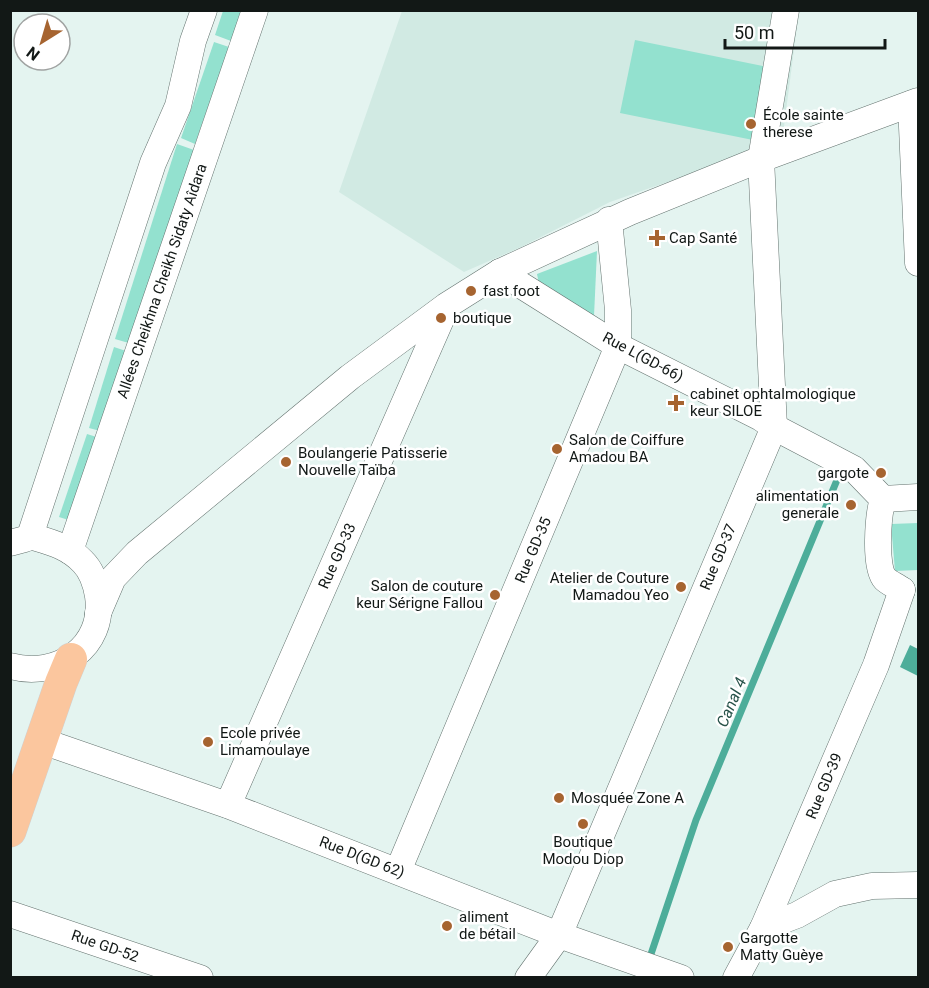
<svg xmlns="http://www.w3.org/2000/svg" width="929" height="988" font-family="Roboto,sans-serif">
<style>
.built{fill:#d1eae3}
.green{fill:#93e1cf}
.water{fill:#4dad9a}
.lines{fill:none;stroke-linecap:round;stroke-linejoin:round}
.stream{stroke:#4dad9a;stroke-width:7}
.minor-casing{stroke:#64736f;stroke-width:27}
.major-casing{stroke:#d0d1d0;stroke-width:33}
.minor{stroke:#fff;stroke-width:26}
.major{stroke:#fbc69e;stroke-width:32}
.poi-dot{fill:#a66430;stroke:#fff;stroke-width:2}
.labels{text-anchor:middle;stroke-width:5;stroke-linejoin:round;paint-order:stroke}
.poi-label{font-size:15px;fill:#121816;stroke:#fff;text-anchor:start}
.street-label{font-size:15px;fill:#121816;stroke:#fff}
.water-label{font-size:16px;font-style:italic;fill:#275249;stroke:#fff}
</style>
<rect width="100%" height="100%" fill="#e4f4f0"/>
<path class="built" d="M402,11H799L782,142L610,202L521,247L464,272L339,192Z"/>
<g class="green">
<path d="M223,11H241L231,41L215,35Z"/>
<path d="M635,40L768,67L753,140L620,113Z"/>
<path d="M214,42L229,47L195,144L181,138Z"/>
<path d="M177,144L194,150L132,344L115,339Z"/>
<path d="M597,251L594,316L540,289L537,274Z"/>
<path d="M114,347L129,352L104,432L89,428Z"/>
<path d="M87,434L103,439L75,522L59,517Z"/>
<path d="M918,523V570L895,571L891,524Z"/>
</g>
<path class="water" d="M910,645L918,649V676L900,667Z"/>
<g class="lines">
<path class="stream" d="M645,956L650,957L696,820L837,480L840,467"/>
<defs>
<g id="minor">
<path d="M911,104L918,263"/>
<path d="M500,272L618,346L761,418L774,427L854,469L883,499C878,515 874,567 885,579C889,583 897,586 902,590"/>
<path d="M883,499L918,497"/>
<path d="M30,536L153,163L178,106L193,41L204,10"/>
<path d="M10,543L25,539L30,536C50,542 68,546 83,562C91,570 96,584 98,596C105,647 58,679 10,666"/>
<path d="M70,551L255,10"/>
<path d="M98,613L113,578L137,553L350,377L446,306L500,272L630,212L761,159L918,101"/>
<path d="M42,741L227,805L559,935L681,978"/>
<path d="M228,805L446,308"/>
<path d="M398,871L618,346V310L609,220"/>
<path d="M10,914L200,978"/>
<path d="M763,928L797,915L835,894L872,886L918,885"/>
<path d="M528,978L559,935L774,427L761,159L786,10"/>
<path d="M736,978L763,928L876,665L902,590"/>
</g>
<path id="major" d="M10,831L61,683L71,659"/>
</defs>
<use href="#minor" class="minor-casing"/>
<use href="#major" class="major-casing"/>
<use href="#minor" class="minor"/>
<use href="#major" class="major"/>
</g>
<g class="poi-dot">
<circle cx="751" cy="124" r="6"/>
<path d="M654 229h6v6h6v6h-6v6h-6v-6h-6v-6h6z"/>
<circle cx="471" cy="291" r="6"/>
<circle cx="441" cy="318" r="6"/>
<path d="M673 394h6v6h6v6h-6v6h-6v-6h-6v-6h6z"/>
<circle cx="557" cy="449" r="6"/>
<circle cx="286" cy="462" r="6"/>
<circle cx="881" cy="473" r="6"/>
<circle cx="851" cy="505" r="6"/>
<circle cx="681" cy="587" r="6"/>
<circle cx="495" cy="595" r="6"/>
<circle cx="208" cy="742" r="6"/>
<circle cx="559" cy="798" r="6"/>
<circle cx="583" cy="824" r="6"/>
<circle cx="447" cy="926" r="6"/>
<circle cx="728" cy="947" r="6"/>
</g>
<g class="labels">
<g class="poi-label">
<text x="763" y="120">École sainte<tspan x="763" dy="17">therese</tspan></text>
<text x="669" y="243">Cap Santé</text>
<text x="483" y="296">fast foot</text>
<text x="453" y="323">boutique</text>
<text x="690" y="399">cabinet ophtalmologique<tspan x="690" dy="17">keur SILOE</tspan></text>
<text x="569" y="445">Salon de Coiffure<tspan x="569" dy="17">Amadou BA</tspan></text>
<text x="298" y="458">Boulangerie Patisserie<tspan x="298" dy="17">Nouvelle Taïba</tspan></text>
<text x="869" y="478" text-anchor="end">gargote</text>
<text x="839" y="501" text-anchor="end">alimentation<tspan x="839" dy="17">generale</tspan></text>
<text x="669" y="583" text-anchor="end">Atelier de Couture<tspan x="669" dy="17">Mamadou Yeo</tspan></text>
<text x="483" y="591" text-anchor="end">Salon de couture<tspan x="483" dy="17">keur Sérigne Fallou</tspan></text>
<text x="220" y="738">Ecole privée<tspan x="220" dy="17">Limamoulaye</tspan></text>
<text x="571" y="803">Mosquée Zone A</text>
<text x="583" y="847" text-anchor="middle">Boutique<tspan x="583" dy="17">Modou Diop</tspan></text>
<text x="459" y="922">aliment<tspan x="459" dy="17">de bétail</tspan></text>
<text x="740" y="943">Gargotte<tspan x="740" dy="17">Matty Guèye</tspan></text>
</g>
<g class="street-label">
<text transform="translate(162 281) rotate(-71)" y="5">Allées Cheikhna Cheikh Sidaty Aîdara</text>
<text transform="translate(643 357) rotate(28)" y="5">Rue L(GD-66)</text>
<text transform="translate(533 550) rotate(-67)" y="5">Rue GD-35</text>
<text transform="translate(337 556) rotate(-66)" y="5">Rue GD-33</text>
<text transform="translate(718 557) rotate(-67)" y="5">Rue GD-37</text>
<text transform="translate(824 786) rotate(-67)" y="5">Rue GD-39</text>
<text transform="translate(362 857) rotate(21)" y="5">Rue D(GD 62)</text>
<text transform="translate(105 946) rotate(19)" y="5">Rue GD-52</text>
</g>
<g class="water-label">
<text transform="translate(731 702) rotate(-67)" y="6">Canal 4</text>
</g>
</g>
<rect width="929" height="988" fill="none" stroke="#121816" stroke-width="24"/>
<g transform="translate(42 42) rotate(217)"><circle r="28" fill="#ffffff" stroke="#a0a3a2" stroke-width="1.5"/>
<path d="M0-4.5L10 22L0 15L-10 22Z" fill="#a66430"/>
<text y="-9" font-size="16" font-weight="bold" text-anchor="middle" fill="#121816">N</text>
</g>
<path d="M725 39v9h160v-9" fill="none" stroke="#121816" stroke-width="3"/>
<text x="734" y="39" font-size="18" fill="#121816" stroke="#ffffff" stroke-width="4.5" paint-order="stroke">50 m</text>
</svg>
